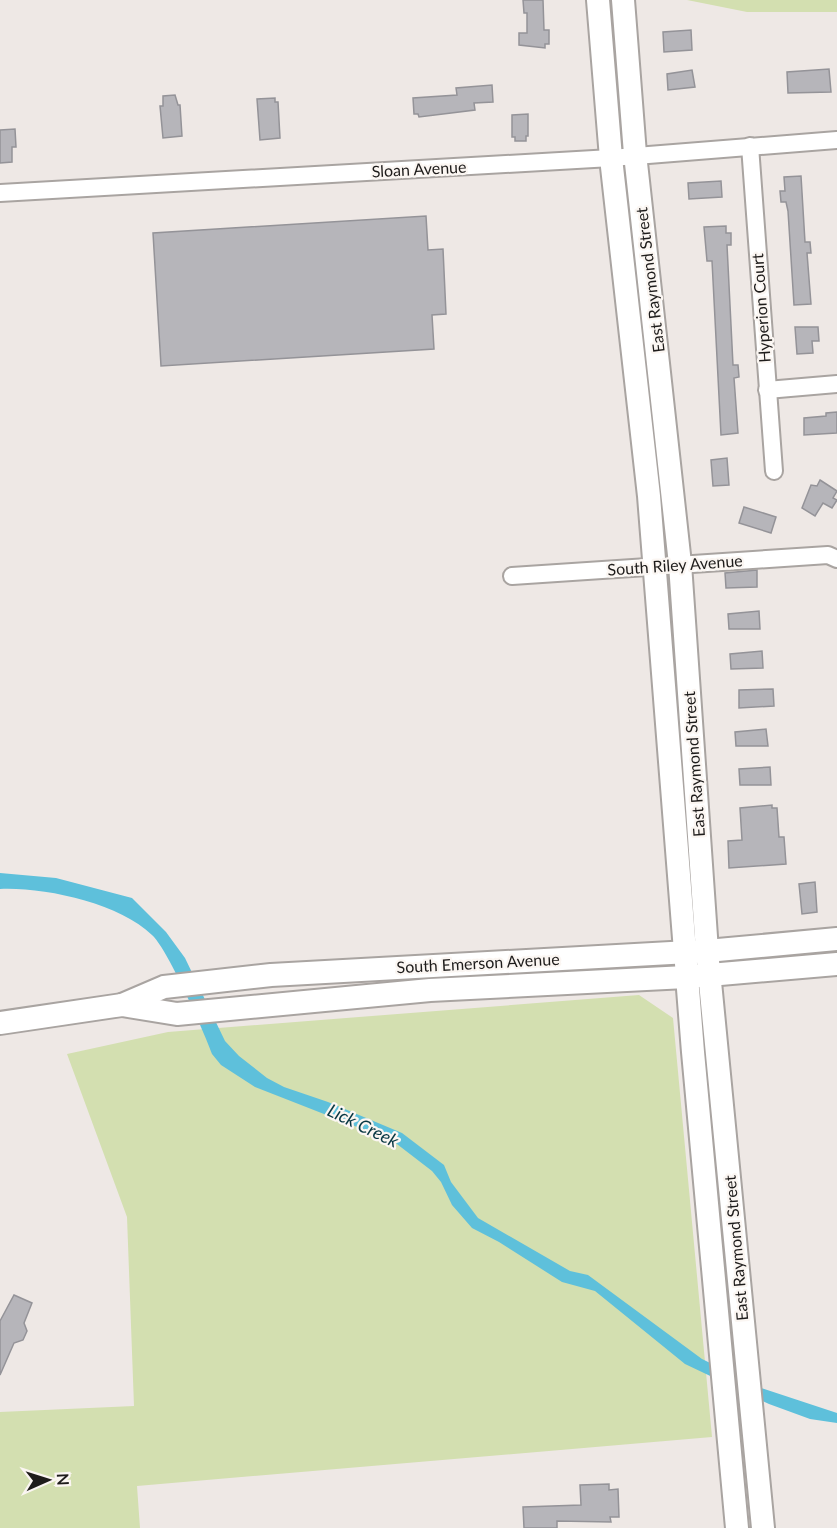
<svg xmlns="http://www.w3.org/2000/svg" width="837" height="1528" font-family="Lato,sans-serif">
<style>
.green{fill:#d3dfb0}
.water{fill:#5ec0db}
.building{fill:#b6b5ba;stroke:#949398;stroke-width:1.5}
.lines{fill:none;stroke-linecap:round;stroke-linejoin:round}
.minor-casing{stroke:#a9a4a1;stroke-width:20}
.major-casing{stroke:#a9a4a1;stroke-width:26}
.minor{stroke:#fff;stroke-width:16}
.major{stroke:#fff;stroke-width:22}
.labels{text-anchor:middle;stroke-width:4.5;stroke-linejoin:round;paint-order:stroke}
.street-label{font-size:16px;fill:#1e1c1b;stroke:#fbf6f2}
.water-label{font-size:18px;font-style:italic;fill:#083743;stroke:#fbf6f2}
</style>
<rect width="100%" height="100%" fill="#eee8e5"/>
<g class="green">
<path d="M687,0H837V12H747Z"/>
<path d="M639,995L673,1018L712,1437L137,1486L140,1528H0V1412L134,1406L127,1217L67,1054L168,1032Z"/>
</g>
<path class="water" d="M0,873L56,878L132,898L166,932L185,958L225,1041L239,1056L267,1078L284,1087L328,1102L402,1133L444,1165L451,1182L478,1218L570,1271L588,1275L702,1359L761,1388L837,1413V1423L810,1419L769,1404L685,1364L595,1291L562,1282L499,1242L472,1228L452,1205L441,1182L432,1171L393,1141L255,1087L221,1065L212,1054C204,1032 167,948 152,935C119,903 44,887 0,889Z"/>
<g class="building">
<path d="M523,0H543L544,30H549V44H545V48L519,45V33H527V13H524Z"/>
<path d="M691,30L692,50L664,52L663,32Z"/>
<path d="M829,69L831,92L788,93L787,72Z"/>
<path d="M692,70L695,87L668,90L667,74Z"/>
<path d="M492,85L493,102L474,103L475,110L419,117L418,114H414L413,98L457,95L456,88Z"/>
<path d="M175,95L178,105H180L182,136L163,138L160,106H163V96Z"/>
<path d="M275,98V102H278L280,138L260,140L257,99Z"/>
<path d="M528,114V136H526V141H515V137H512V115Z"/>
<path d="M15,129L16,147H12V162L0,163V130Z"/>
<path d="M801,176L805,242H810L811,253H807L811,304L794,305L788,211L786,202H781L780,191H785L784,177Z"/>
<path d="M721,181L722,197L689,199L688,183Z"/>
<path d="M426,216L428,250L443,249L446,314L432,315L434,349L161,366L153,233Z"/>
<path d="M726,226V233H731V245H727L733,365H738L739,377L734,378L738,433L721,435L712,261H707L704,227Z"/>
<path d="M795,327H818L819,341H812L813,353L797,354Z"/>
<path d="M837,412V433L804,435V418L826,416V413Z"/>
<path d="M727,458L729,485L713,486L711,460Z"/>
<path d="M820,480L837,491L833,498L837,500L832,508L823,503L815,516L802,508L811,485L817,486Z"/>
<path d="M744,507L776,517L771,533L739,523Z"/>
<path d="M757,570V587L726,588L725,573Z"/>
<path d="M759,611L760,629H729L728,614Z"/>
<path d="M762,651L763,668L731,669L730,654Z"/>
<path d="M773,689L774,706L739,708V690Z"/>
<path d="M766,729L768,746H736L735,732Z"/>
<path d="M770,767L771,785H740L739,769Z"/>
<path d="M772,805V808H777L779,837H784L786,864L729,868L728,841L742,840L740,808Z"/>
<path d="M815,882L817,912L802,914L799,884Z"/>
<path d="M14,1295L32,1303L24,1323L27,1331L23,1340L14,1343L0,1375V1321Z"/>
<path d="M609,1484V1490L618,1489L619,1517H610L611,1522L557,1521V1528H524L523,1507L581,1505L580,1485Z"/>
</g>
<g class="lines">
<defs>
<g id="minor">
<path d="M750,146L774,471"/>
<path d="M0,193L611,158L837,140"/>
<path d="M767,390L837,384"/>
<path d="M512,576L828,555L837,559"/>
</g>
<g id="major">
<path d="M598,0L611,158L649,496L693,1052L737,1528"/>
<path d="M623,0L635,154L680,564L707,951L763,1528"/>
<path d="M122,1005L177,1014L430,990L686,977L837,964"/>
<path d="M0,1023L122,1005L164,987L271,975L707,951L837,939"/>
</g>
</defs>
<use href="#minor" class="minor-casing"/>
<use href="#major" class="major-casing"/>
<use href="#minor" class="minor"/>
<use href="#major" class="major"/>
</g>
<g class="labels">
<g class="street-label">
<text transform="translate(419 169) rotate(-3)" y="6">Sloan Avenue</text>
<text transform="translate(650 280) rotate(-97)" y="6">East Raymond Street</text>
<text transform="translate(761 308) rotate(-94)" y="6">Hyperion Court</text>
<text transform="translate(675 565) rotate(-4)" y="6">South Riley Avenue</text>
<text transform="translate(694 764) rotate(-94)" y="6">East Raymond Street</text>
<text transform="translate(478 963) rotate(-3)" y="6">South Emerson Avenue</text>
<text transform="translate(736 1248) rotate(-95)" y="6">East Raymond Street</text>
</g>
<g class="water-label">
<text transform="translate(363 1126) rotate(26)" y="6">Lick Creek</text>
</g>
</g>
<g transform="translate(48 1480) rotate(87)" stroke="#fbf6f2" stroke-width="4.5" paint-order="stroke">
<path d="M0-4.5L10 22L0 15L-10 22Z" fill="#1e1c1b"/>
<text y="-9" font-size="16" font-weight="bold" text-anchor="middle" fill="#1e1c1b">N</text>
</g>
</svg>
